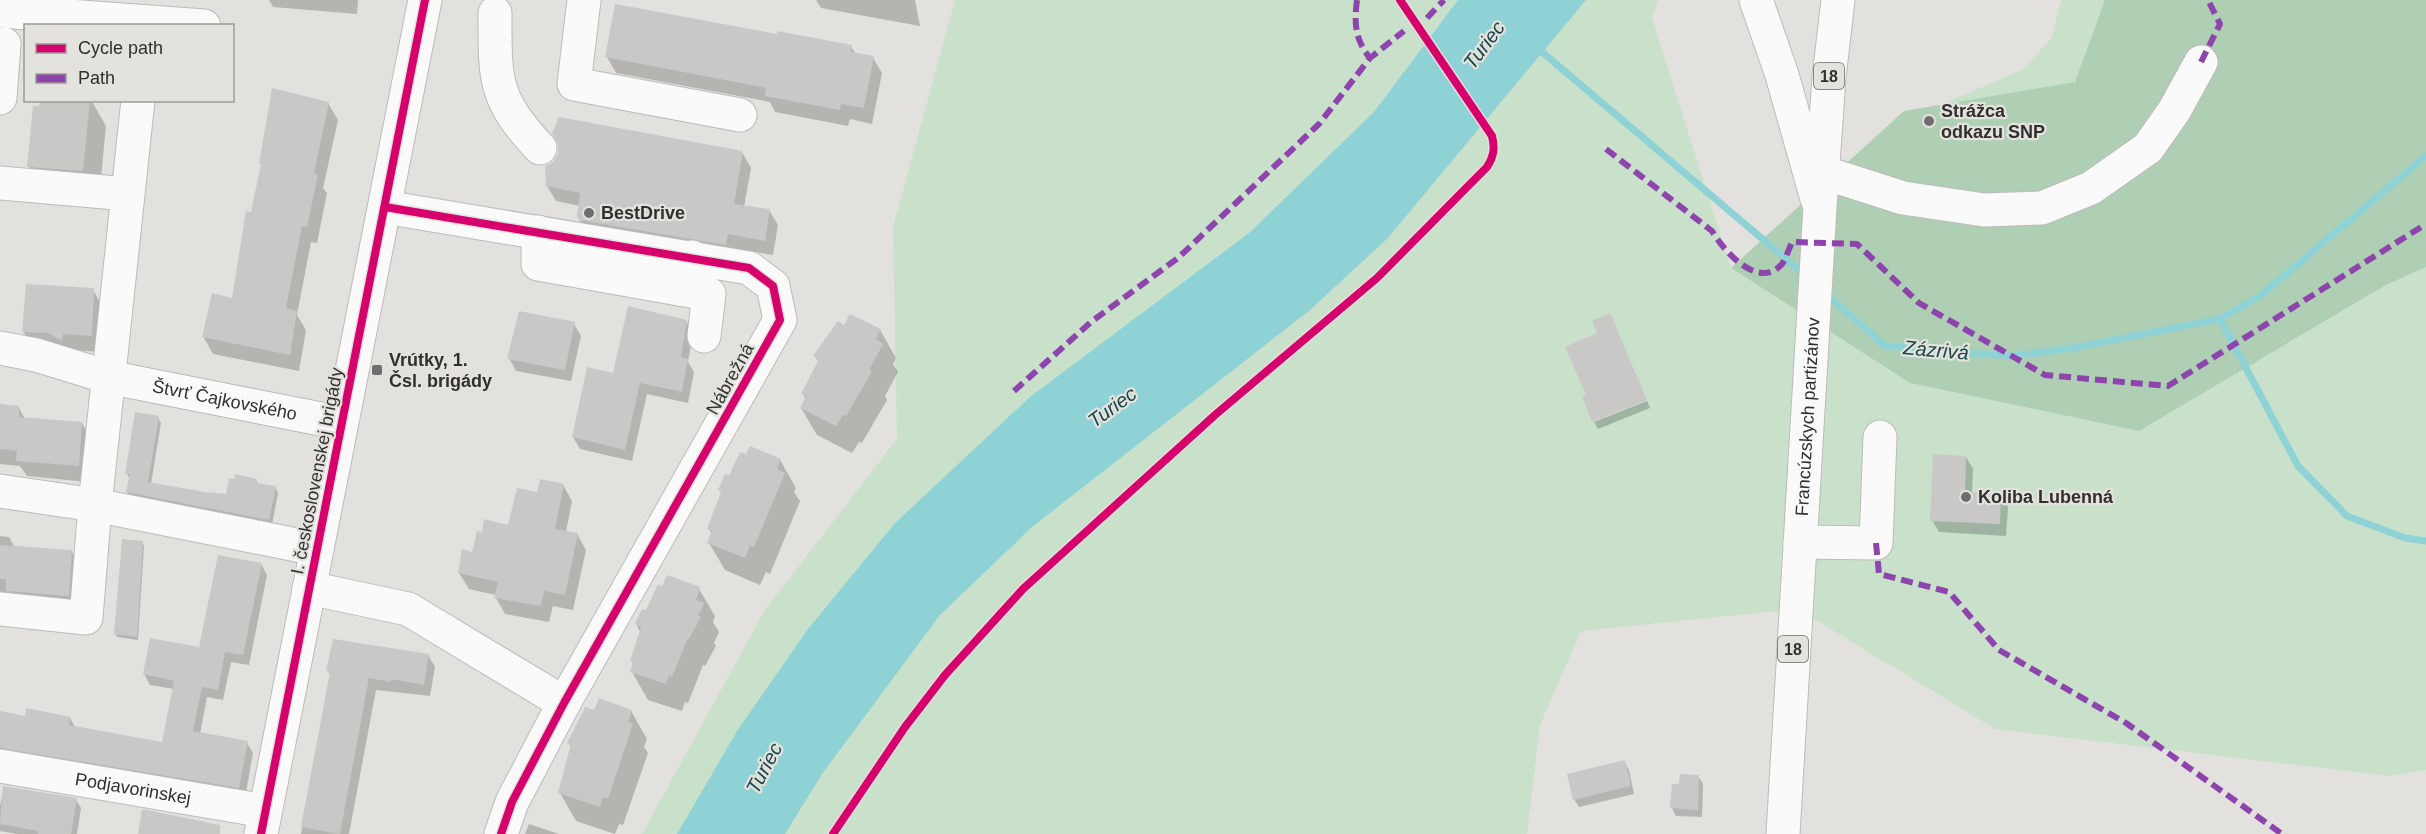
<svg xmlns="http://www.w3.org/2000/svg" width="2426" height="834" font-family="Arial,sans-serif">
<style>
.green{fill:#c9e0cb}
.forest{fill:#afcfb4}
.water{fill:#8fd2d6}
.shadow{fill:#0003}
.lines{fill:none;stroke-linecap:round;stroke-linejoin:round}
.stream{stroke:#8fd2d6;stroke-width:7}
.building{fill:#c9c8c7}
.minor-casing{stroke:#bcbbb9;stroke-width:35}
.major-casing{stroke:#bcbbb9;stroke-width:35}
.minor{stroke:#fbfafa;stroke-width:33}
.major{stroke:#fbfafa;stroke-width:33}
.quiet{stroke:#8e44ad;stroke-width:6;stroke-dasharray:12 6;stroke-linecap:butt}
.cycleway-casing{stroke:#e4e2dd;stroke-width:11}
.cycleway{stroke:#d6006c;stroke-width:8}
.poi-dot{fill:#6f6e6c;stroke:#e4e2dd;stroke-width:2}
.labels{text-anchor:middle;stroke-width:4.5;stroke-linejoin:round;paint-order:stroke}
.shield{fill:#e4e2dd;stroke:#676562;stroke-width:1.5}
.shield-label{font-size:16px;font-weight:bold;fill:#31302e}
.poi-label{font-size:18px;font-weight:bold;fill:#31302e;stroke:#e4e2dd;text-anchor:start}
.street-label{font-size:18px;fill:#31302e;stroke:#e4e2dd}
.water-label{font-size:20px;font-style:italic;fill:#1a474a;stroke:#e4e2dd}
</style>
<rect width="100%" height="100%" fill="#e3e1de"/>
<g class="green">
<path d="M955,0H1658L1652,18L1731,268L1910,383L2139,431L2386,285L2426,267V770L2389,776L1995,729L1798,609L1581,631L1540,725L1527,834H642L765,610L897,439L893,227Z"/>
<path d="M2061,0H2426L2116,93L1919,114L2022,70L2051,39Z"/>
</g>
<path class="forest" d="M2105,0H2426V267L2386,285L2139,431L1910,383L1731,268L1904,111L2075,82Z"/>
<path class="water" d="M1458,0H1586L1388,238L1310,310L1032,527L940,615L822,774L785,834H677L737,731L808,629L895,523L1030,397L1249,233L1374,112Z"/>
<g class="shadow">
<path d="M269,0H358L357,14L273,7Z"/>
<path d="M816,0H915L920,26L821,8Z"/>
<path d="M851,47L856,54L873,58L882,73L872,124L850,119L848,126L775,112L770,102L616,73L607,57Z"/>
<path d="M41,100H91L106,126L99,198L45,194L29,166Z"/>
<path d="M328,103L338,120L323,188L327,193L317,243L311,242L297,315L306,330L299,371L213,354L203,336L233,300L262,167L260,163Z"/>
<path d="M742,152L751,168L744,207L769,210L778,225L773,255L737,249L735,260L589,236L578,217L580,206L556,201L547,186Z"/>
<path d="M93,290L102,306L100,352L33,347L23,331Z"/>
<path d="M686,321L693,333L688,362L694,372L688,403L647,394L632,461L580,449L573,437L614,375Z"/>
<path d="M574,324L581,336L571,381L516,371L509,358Z"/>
<path d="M845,327L880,330L896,358L893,364L898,372L885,396L887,400L862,443L859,442L852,453L817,435L801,408L806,399L803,394L819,363L815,356Z"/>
<path d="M1647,401L1650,408L1598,429L1594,422Z"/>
<path d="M0,406L19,408L25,419L82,423L91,439L88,482L27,476L20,466L0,464Z"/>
<path d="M158,418L161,423L151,484L204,494L227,495L256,480L259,485L275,487L278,493L272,525L130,497L127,492L130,480L127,473Z"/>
<path d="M1966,457L1973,469L1972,494L2001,495L2008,507L2006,536L1939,532L1932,520Z"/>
<path d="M780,460L796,488L794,492L800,501L770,574L766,572L760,585L725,570L709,543L712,534L709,529L722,494L720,490L730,477Z"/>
<path d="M563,485L572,501L566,532L577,534L586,550L573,610L553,606L549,622L505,614L496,598V595L469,589L459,573L483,534L510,526L538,494Z"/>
<path d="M0,536L9,537L15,548L72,552L81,568L77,612L0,594Z"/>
<path d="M142,542L144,546L138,640L117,637L115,633Z"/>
<path d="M261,564L267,575L249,665L231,662L223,700L207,697L200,734L247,743L253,753L245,798L0,757V713L26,717L70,718L75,727L163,743L174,689L150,685L144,674L200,648Z"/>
<path d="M699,589L715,616L713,622L719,632L714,643L716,646L705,666L703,665L688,703L685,702L682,711L648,700L632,672L634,665L632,661L641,633L636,624L647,612Z"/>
<path d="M428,655L435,667L430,696L376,690L349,834H301L331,676L328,671Z"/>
<path d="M631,711L647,739L644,747L648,753L623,825L619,824L615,834L576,821L560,793L572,749L569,743L595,712Z"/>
<path d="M1624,762L1629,770L1634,794L1579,807L1574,799Z"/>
<path d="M1698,776L1703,784L1702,817L1676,816L1672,808L1681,786Z"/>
<path d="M4,787L76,800L81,808L77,834H17L0,831V806Z"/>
<path d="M529,824L559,834H525Z"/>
</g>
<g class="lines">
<g class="stream">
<path d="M1535,46L1806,276"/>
<path d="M1825,293L1885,346L2011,356L2073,348L2220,319L2260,296L2426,156"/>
<path d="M2220,319L2298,466L2347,516L2405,538L2426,541"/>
</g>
</g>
<g class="building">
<path d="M615,4L777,34V31L852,45L851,52L874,56L864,108L841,104L840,110L765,96L766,88L605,57Z"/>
<path d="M272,88L329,102L314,173L318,175L307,227L302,226L286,308L297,311L290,355L202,337L212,293L232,298L246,211L251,212L261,164H259Z"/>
<path d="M40,100H90L83,171L27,167L33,106H39Z"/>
<path d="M559,117L743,151L734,204L770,209L765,241L728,234L726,245L579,220L577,217L580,193L546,186L545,166L553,162L558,153V144L552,133Z"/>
<path d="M26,284L94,288L92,336L63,334L62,341L48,333L22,332Z"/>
<path d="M628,306L687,320L681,357L688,359L682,392L640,383L625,450L572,437L587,367L613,373Z"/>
<path d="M519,311L575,322L565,370L507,359Z"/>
<path d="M1610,313L1647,400L1592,422L1582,396L1586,395L1565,347L1597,333L1592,321Z"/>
<path d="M850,314L881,329L876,339L883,344L869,370L872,372L846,416L843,415L836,426L800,408L806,396L801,394L819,359L813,356L838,321L844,325Z"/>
<path d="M0,404L19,406V417L82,422L79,466L16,461L17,451L0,449Z"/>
<path d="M135,412L159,416L148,482L205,492L226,494L229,478L234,479L235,474L257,479V483L276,486L269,520L126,492L130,474H125Z"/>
<path d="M750,446L781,459L777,469L785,473L754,547L750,545L745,558L707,543L712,531L707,529L721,492L718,490L725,474L729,476L740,452L746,454Z"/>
<path d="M1933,454L1966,456L1965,492L2001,493L2000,524L1930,521Z"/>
<path d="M540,479L564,484L555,529L578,533L565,595L544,591L541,606L494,598L498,582L458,573L462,549L472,552L477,531L482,532L484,519L508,525L517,488L537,492Z"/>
<path d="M122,539L143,541L137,637L114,634Z"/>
<path d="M0,545L72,550L69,596L6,591V579H0Z"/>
<path d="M218,555L262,563L243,655L225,652L218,690L202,687L193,731L248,741L239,788L0,748V711L25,716L26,708L71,717L69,725L162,742L174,681L143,674L150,638L199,647Z"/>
<path d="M667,575L700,587L696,600L704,603L698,616L701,617L689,639L688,638L672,677L669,675L666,684L630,672L633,662L630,661L641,627L635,624L642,609L646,610L658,584L662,586Z"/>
<path d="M333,639L429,654L424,685L391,679L390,682L369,678L340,834L301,827L330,672L326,671Z"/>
<path d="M599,698L632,710L628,722L633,724L608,799L603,797L600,807L558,793L571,744L567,743L585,707L594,710Z"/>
<path d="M1625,760L1631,786L1573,800L1567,774Z"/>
<path d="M1680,774L1699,775L1698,810L1670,808L1672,784H1679Z"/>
<path d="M3,786L77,798L71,834H38V831L0,824Z"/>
<path d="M142,809L220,825V834H138Z"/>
</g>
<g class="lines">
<defs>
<g id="minor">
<path d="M584,0L574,84L740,115"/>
<path d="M1756,0L1782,75L1817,199"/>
<path d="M0,11L204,26"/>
<path d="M495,13C495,79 493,98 540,148"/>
<path d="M0,98L4,44"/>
<path d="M1822,172L1903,198L1984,210L2042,208L2091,188L2148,148L2174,111L2201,62"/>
<path d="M0,183L128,194"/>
<path d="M385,207L749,268L773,286L780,320L564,703L512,802L501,834"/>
<path d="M538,232V264L679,289L692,257"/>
<path d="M679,289L709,294L704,336"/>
<path id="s1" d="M0,348L36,355L108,377L341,423"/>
<path d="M0,491L95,505L317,549"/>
<path d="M1800,542L1876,543L1880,437"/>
<path d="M309,588L408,609L564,703"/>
<path d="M0,609L86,618L95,505L138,100"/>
<path id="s2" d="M0,766L265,811"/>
<path d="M261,834L425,0"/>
</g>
<g id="major">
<path id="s3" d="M1783,834L1820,207L1829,77L1838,0"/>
</g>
</defs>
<use href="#minor" class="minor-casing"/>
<use href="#major" class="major-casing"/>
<use href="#minor" class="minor"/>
<use href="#major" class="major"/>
<g class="quiet">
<path d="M1357,0C1354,23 1355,40 1370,58"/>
<path d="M1427,18L1444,0"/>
<path d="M2201,62L2220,24L2208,0"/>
<path d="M1606,149L1712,231C1723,250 1758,291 1782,264C1786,258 1789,249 1792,242L1857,244L1919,303L2045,375L2168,386L2426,224"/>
<path d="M1014,391L1091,322L1178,258L1319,124L1370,58L1404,31"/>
<path d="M1876,543L1879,574L1949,592L1999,650L2126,723L2282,834"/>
</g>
<defs>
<g id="cycleway">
<path d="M385,207L749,268L773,286L780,320L564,703L512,802L501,834"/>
<path d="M261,834L425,0"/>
<path d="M833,834L905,727L945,675L1023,589L1215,415L1377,278L1487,167C1494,156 1495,148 1492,136L1400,0"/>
</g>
</defs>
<use href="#cycleway" class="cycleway-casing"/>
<use href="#cycleway" class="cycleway"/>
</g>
<g class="poi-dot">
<circle cx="1929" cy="121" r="6"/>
<circle cx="589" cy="213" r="6"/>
<rect x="371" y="364" width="12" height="12" rx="3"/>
<circle cx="1966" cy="497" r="6"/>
</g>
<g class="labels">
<g class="shield">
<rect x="1814" y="63" width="30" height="26" rx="4.5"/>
<rect x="1778" y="636" width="30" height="26" rx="4.5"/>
</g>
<g class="shield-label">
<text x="1829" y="82">18</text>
<text x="1793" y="655">18</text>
</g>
<g class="poi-label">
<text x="1941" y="117">Strážca<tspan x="1941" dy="21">odkazu SNP</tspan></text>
<text x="601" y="219">BestDrive</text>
<text x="389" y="366">Vrútky, 1.<tspan x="389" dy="21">Čsl. brigády</tspan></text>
<text x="1978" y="503">Koliba Lubenná</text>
</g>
<g class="street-label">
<text transform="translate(730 379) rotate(-61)" y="6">Nábrežná</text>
<text dy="6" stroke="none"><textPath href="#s1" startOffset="231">Štvrť Čajkovského</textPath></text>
<text dy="6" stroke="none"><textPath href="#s3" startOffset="418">Francúzskych partizánov</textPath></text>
<text transform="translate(317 471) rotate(-79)" y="6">I. československej brigády</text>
<text dy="6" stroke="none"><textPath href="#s2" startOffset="135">Podjavorinskej</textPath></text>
</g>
<g class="water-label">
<text transform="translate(1484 45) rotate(-53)" y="7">Turiec</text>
<text transform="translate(1936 350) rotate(5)" y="7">Zázrivá</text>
<text transform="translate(1112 407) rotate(-36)" y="7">Turiec</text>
<text transform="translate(764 768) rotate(-62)" y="7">Turiec</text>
</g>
</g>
<rect x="24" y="24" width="210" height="78" fill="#e4e2dd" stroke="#9c9b97" stroke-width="1.5"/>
<rect x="36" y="44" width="30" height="9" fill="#d6006c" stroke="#9c9b97" stroke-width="1.5"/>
<text x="78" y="54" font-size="18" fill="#31302e">Cycle path</text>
<rect x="36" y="74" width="30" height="9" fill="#8e44ad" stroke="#9c9b97" stroke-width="1.5"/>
<text x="78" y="84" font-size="18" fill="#31302e">Path</text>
</svg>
